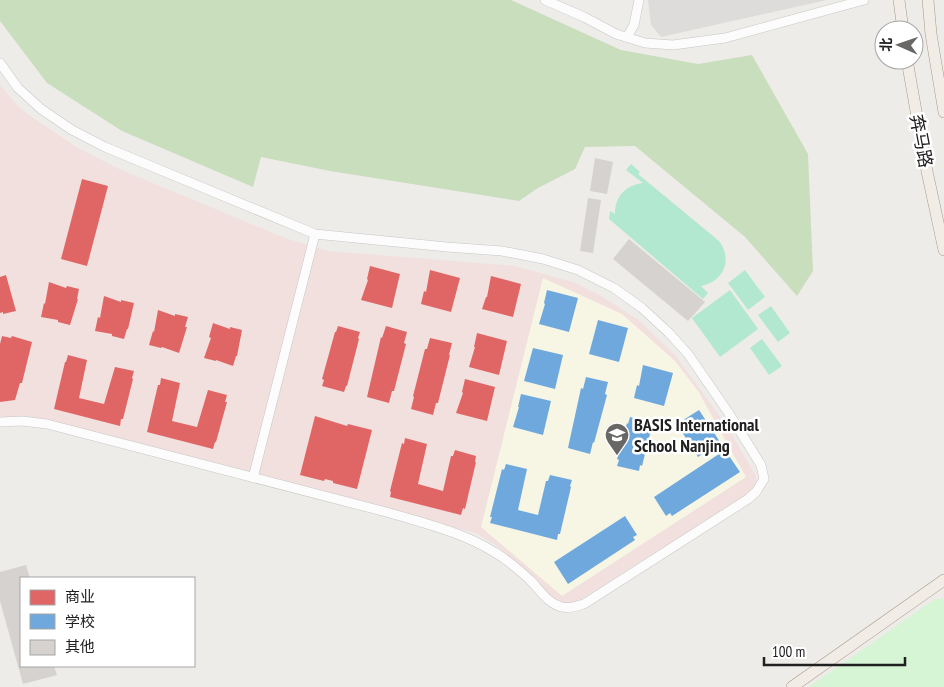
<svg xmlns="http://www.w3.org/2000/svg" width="944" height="687" font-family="'PT Sans Narrow','Noto Sans SC',sans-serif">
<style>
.residential{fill:#dddcda}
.commercial{fill:#f1e0de}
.education{fill:#f7f6e5}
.forest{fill:#c9debd}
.park{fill:#d6f5d5}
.pitch{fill:#b2e8d0}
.shops{fill:#e06666}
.schools{fill:#6fa8dc}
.building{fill:#d5d2d0}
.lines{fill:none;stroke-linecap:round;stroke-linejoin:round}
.minor-casing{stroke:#c7c6c5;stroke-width:10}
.major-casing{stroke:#a59a85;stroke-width:12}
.minor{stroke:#fcfcfc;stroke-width:9}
.major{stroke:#f1ece6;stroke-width:11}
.labels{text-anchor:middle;stroke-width:5;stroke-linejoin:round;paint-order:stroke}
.street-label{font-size:18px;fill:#202020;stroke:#fff}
.poi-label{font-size:18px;font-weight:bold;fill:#202020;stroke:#fff;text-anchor:start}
</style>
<rect width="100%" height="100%" fill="#eeece9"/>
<path class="residential" d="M648,0H827L661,37L651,25Z"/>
<path class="commercial" d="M0,85L17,105L26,113L78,148L117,168L285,238L328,251L515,266L573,282L601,296L640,321L675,355L726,425L756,476L755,486L750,492L575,603L566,605L552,600L498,547L476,533L53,425L0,420Z"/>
<path class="education" d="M543,278L622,314L675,361L698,391L746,477L562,596L481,527Z"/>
<path class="forest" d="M0,0H511L621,50L698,64L752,55L808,154L813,271L797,296L745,237L635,146L585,147L575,169L538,188L519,201L330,171L261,157L253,187L122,131L47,83L0,21Z"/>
<path class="park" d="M935,599H944V687H809Z"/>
<g class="pitch">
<path d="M631,164L640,172L638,174L719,241C733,259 724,282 701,286L708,293L703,299L609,219L610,211L615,214C615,196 626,185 643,183L626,170Z"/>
<path d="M745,270L765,297L748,310L728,283Z"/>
<path d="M730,290L758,329L720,357L692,318Z"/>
<path d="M771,306L790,333L778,342L758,315Z"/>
<path d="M762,339L782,366L769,375L750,348Z"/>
</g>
<g class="shops">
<path d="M82,179L108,186L87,266L61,259Z"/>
<path d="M370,266L400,274L392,308L361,300L368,280L367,279Z"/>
<path d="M430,270L460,278L451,312L421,304L424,291L426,292Z"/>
<path d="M6,275L16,311L3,314V312L0,313V277Z"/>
<path d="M491,276L521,284L513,317L482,309L486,297H487Z"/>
<path d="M49,282L66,288L67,286L79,289L77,299H78L70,325L58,322V320L41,317L44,303L45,304Z"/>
<path d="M104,296L121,302V300L134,303L128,329H127L124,339L112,336V334L95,331L98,317L100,318Z"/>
<path d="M158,310L175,316V314L188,317L185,327H187L179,353L162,347L161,348L149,345L153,331L154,332Z"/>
<path d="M213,323L230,329V327L242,330L237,356H236L233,366L216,360V361L204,358L211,338L209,337Z"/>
<path d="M338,326L360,332L358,338L359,339L347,386H346L344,392L322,386L324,380L322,379L335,332H336Z"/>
<path d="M386,326L407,332L404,343L406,344L394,391H392L389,403L367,397L381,337L382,338Z"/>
<path d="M477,333L507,341L499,375L469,367L475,347H474Z"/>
<path d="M2,336L11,338L12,336L32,342L22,383H20L15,400L0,402V344Z"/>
<path d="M430,338L452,343L449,355H450L438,403H436L433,415L411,409L414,397L413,396L425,349H427Z"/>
<path d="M68,355L87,360L79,398L104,404L115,367L134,371L132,378L133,379L123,419H121L120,426L54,409L65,362H66Z"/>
<path d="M161,378L180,383L172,421L197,427L208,390L227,395L225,402H227L216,442H215L213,449L147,432L158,385H160Z"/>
<path d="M465,379L495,387L487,421L456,413L463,393L462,392Z"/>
<path d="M315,416L347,426L348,424L372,430L357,489L333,483V481L325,479L324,481L300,475Z"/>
<path d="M405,438L427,444L418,484L443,491L451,456H453L455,450L476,456L475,462H476L465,509L463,508L461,515L390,497L391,492L390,491L402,443L404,444Z"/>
</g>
<g class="schools">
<path d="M547,290L578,298L569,332L539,324L545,304L544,303Z"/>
<path d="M598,320L628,328L619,362L589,354Z"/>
<path d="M533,348L563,355L555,389L524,381Z"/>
<path d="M643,365L673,373L664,406L634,398L637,385L639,386Z"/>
<path d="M586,377L608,382L605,394L607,395L594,443L593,442L590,454L568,448L581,388L583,389Z"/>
<path d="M521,394L551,401L543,435L513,427L519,407H518Z"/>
<path d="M699,410L720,442L698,457L677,424Z"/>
<path d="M630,417L652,423L650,429L651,430L642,466L640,465L639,471L617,466L619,460L617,459L627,423L628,424Z"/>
<path d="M725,450L740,472L672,516L670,513L666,516L654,497Z"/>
<path d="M506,464L527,469L518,510L538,515L546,481H548L550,475L572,480L570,486L571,487L560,534H558L557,540L490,523L492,517H490L502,469L504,470Z"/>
<path d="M625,516L637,535L633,537L635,540L568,584L554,562Z"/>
</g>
<g class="building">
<path d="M595,158L613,162L607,194L590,191Z"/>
<path d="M588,198L601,200L593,253L580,251Z"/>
<path d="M629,239L705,302L688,321L613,259Z"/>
<path d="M26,565L30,578H21V666H54L57,675L23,684L0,601V572Z"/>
</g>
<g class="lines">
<defs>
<g id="minor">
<path d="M545,0L584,17L616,34L645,43L673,45L725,38L864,0"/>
<path d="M627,37L634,25L639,0"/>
<path d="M0,63L18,88L41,109L72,130L105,147L315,234L447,247L502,251L543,259L578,270L614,288L642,308L669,333L688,354L728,412L761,465L764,479L756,492L748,499L584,604C577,606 569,609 562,607C548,604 540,590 530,580C519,570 507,559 494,552C462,532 426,524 390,513L47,424L22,421L0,422"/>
<path d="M253,478L315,234"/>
</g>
<g id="major">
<path d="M899,0L903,30"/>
<path d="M928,0L931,34L944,112"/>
<path d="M907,60L925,162L944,250"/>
<path d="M792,687L944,580"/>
</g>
</defs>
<use href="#minor" class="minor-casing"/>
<use href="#major" class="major-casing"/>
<use href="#minor" class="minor"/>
<use href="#major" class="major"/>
</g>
<defs>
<symbol id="school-pin" viewBox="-11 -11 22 30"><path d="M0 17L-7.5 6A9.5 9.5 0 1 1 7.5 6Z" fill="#686766" stroke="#fff"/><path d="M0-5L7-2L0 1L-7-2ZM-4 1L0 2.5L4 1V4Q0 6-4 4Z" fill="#fff"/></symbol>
</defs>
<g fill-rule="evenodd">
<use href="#school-pin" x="603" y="421" width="28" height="38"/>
</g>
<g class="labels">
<g class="street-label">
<text transform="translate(921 141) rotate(79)" y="6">奔马路</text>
</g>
<g class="poi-label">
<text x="634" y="431">BASIS International<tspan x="634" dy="21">School Nanjing</tspan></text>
</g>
</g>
<rect x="20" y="577" width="175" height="90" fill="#ffffff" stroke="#a6a6a6"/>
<rect x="30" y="590" width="25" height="15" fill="#e06666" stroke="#a6a6a6"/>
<text x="65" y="602" font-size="15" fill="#202020">商业</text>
<rect x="30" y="614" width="25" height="15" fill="#6fa8dc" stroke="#a6a6a6"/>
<text x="65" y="627" font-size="15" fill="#202020">学校</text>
<rect x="30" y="640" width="25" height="15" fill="#d5d2d0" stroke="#a6a6a6"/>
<text x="65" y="652" font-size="15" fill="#202020">其他</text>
<g transform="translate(899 45) rotate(272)"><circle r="24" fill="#ffffff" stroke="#a6a6a6"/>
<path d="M0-4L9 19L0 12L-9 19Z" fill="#686766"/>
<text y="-8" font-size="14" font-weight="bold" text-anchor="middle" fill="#202020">北</text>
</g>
<path d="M764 657v8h141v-8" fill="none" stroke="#202020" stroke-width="2.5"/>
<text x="772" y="657" font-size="15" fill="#202020" stroke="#ffffff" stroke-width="4" paint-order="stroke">100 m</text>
</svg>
